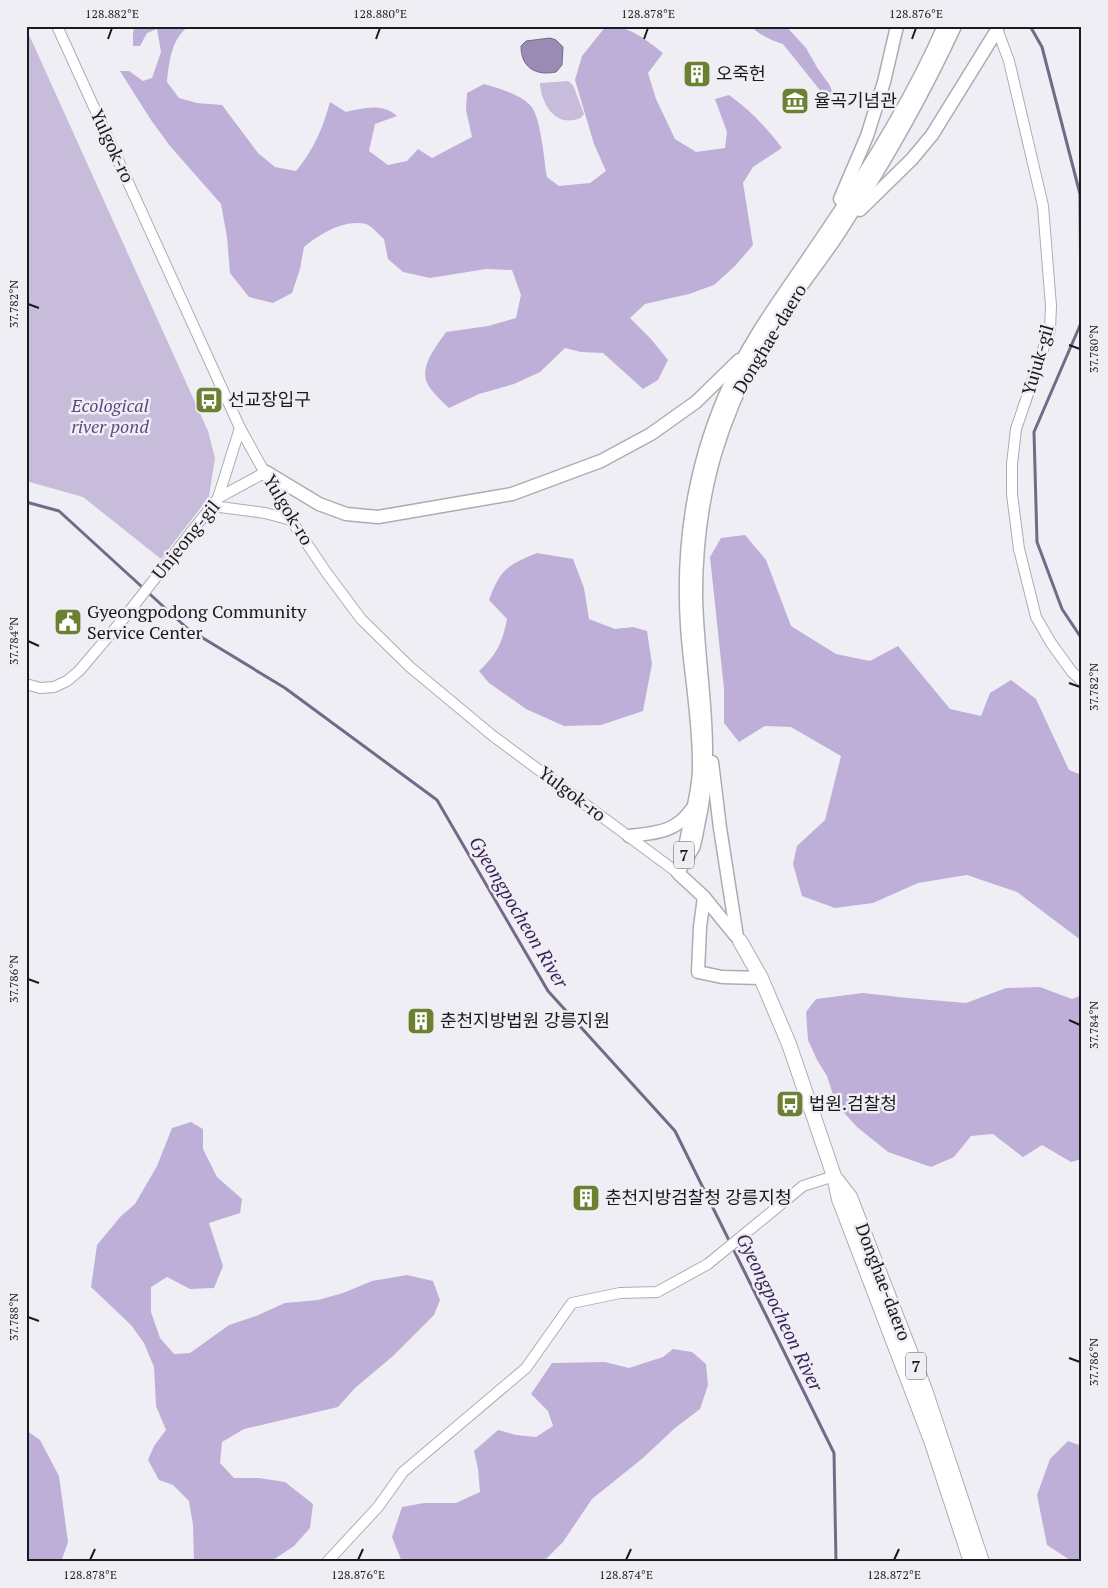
<svg xmlns="http://www.w3.org/2000/svg" width="1108" height="1588" font-family="'PT Serif','Noto Sans KR',serif">
<style>
.green{fill:#c7bdda}
.forest{fill:#beafd9}
.water{fill:#9a8bb4;stroke:#746987}
.lines{fill:none;stroke-linecap:round;stroke-linejoin:round}
.stream{stroke:#746987;stroke-width:3}
.minor-casing{stroke:#aeacb3;stroke-width:12}
.major-casing{stroke:#aeacb3;stroke-width:15}
.highway-casing{stroke:#aeacb3;stroke-width:16}
.minor{stroke:#fff;stroke-width:10}
.major{stroke:#fff;stroke-width:12}
.highway{stroke:#fff;stroke-width:14}
.ticks{fill:none;stroke:#1b1b1d;stroke-width:2}
.labels{text-anchor:middle;stroke-width:5;stroke-linejoin:round;paint-order:stroke}
.shield{fill:#f0eef5;stroke:#5b5a5e;stroke-width:1}
.shield-label{font-size:16px;font-weight:bold;fill:#1b1b1d}
.poi-label{font-size:18px;fill:#1b1b1d;stroke:#f0eef5;text-anchor:start}
.street-label{font-size:18px;fill:#1b1b1d;stroke:#f0eef5}
.park-label{font-size:18px;font-style:italic;fill:#5f4880;stroke:#f0eef5}
.water-label{font-size:19px;font-style:italic;fill:#3c2459;stroke:#f0eef5}
.neatline{fill:none;stroke:#1b1b1d;stroke-width:2}
.ticks-label{font-size:12px;text-anchor:middle;fill:#1b1b1d}
</style>
<rect width="100%" height="100%" fill="#f0eef5"/>
<g class="green">
<path d="M26,28L208,431L215,458L209,497L161,559L83,497L26,481Z"/>
<path d="M568,81L573,85L584,114C581,118 579,119 574,120C553,124 542,103 540,85V83Z"/>
</g>
<g class="forest">
<path d="M135,26H189C171,39 169,62 167,82L179,98L197,103L222,105L258,153L275,167L296,171C313,151 323,128 330,102L346,112C363,108 383,103 397,116L375,124L369,151L388,165L407,161L418,149L432,158L472,137L466,110L467,93L484,84C498,88 519,94 530,105C541,115 544,161 547,177L559,186L590,183L606,171L594,144L575,80L582,56L606,26C630,26 645,39 663,53L648,73L656,99L675,139L696,152L725,148L727,132L715,99L729,95C750,110 766,127 782,148L753,167L743,183L753,245L735,266L714,285L689,294L645,304L630,318L651,339L668,360L658,380L643,389L603,353L581,352L565,348L540,372L514,384L479,394L449,408C443,402 435,395 430,388C416,370 436,347 446,332L488,326L516,318L521,295L512,270L486,269L430,278L403,272L388,259L384,239C379,235 372,226 366,224C344,219 320,234 304,247L300,269L292,293L273,303L249,297L230,273L227,237L221,204L170,146L151,120L120,71H129L143,81L152,78L161,52L157,29L147,33L140,46H133V32Z"/>
<path d="M752,26H786L806,48L818,69L829,84L833,93L827,99L783,44C776,42 754,33 752,26Z"/>
<path d="M745,535L766,560L791,626L836,654L870,661L898,646L950,709L981,716L990,693L1011,680L1036,699L1069,770L1082,775V941L1017,892L967,875L918,883L873,903L835,908L802,896L793,864L797,846L825,820L841,756L791,727L765,726L739,742L724,723V689L710,557L721,538Z"/>
<path d="M537,553L573,559L584,588L589,619L615,629L633,627L647,631L652,664L643,711L601,725L564,726L526,709L489,683L479,671C497,654 502,644 507,619L489,600C500,570 507,565 537,553Z"/>
<path d="M1040,987L1072,999L1082,995V1159L1071,1162L1042,1145L1023,1157L993,1134L971,1136L954,1157L931,1167L888,1152L857,1127L836,1104L827,1076L817,1060L808,1040L806,1012L816,999L863,993L908,998L966,1003L1006,988Z"/>
<path d="M191,1122L203,1129V1149L217,1177L242,1199L240,1213L209,1223L223,1266L214,1288L190,1289L167,1277L151,1287V1312L160,1338L174,1354L190,1353L229,1325L256,1316L285,1303L318,1300L343,1293L372,1281L407,1275L433,1281L440,1300L434,1315L393,1356L355,1388L338,1407L244,1429L222,1442L220,1463L234,1478H259L285,1482L313,1504L310,1528L294,1546L270,1562H194L193,1525L189,1501L173,1485L159,1480L148,1460L154,1446L166,1430L156,1406L154,1367L144,1343L131,1325L91,1287L97,1245L121,1216L135,1204L157,1166L172,1128Z"/>
<path d="M673,1349L692,1352L706,1364L708,1385L700,1409L675,1428L643,1458L592,1499L563,1542L543,1562H402L392,1537L402,1507L424,1503H456L480,1492L478,1469L474,1451L498,1430L516,1435L536,1437L553,1426L548,1411L531,1394L552,1363L605,1362L629,1368L663,1357Z"/>
<path d="M26,1430L40,1440L59,1476L68,1542L61,1562H26Z"/>
<path d="M1068,1441L1082,1446V1562H1073L1047,1545L1037,1495L1050,1459Z"/>
</g>
<path class="water" d="M550,38L556,40L563,47L562,65L556,72C536,76 521,68 521,46L526,41Z"/>
<g class="lines">
<g class="stream">
<path d="M1030,26L1042,47L1080,194L1081,323L1034,432L1037,542L1062,609L1082,639"/>
<path d="M26,502L59,511L188,629L285,688L437,800L548,991L675,1131L834,1453L836,1562"/>
</g>
<defs>
<g id="minor">
<path d="M57,26L240,428L291,520L326,572L361,619L410,667L493,736L678,873"/>
<path d="M996,26L1009,61L1043,206L1051,306L1050,329L1016,429L1012,464V494L1019,549L1036,617L1051,643L1072,672L1082,681"/>
<path d="M218,498L240,428"/>
<path d="M212,506L265,513L291,520"/>
<path d="M26,684L40,688L54,687L67,681L79,671L124,618L218,498L266,472"/>
<path d="M327,1562L378,1507L403,1472L526,1368L572,1303L620,1293L657,1292L708,1264L803,1186L834,1176"/>
</g>
<g id="major">
<path d="M944,26C912,100 869,169 824,235C789,288 749,338 724,398C694,469 682,547 687,625C690,673 700,721 699,770C698,802 685,832 683,864C686,859 690,853 693,848C696,840 697,830 699,821C716,746 697,670 696,594C696,548 702,499 715,454C729,407 749,364 776,322C797,289 823,259 844,225C885,162 923,95 955,26"/>
<path d="M840,199L867,136L884,82L897,26"/>
<path d="M860,210L912,159L932,135L997,30"/>
<path d="M266,472L319,504L346,514L378,517L512,494L601,461L651,434L696,402L739,360"/>
<path d="M712,762L720,828L737,937"/>
<path d="M629,836C654,833 675,833 691,810"/>
<path d="M683,864L678,873L704,897L735,935"/>
<path d="M704,897L700,927L698,972L722,977L761,978"/>
</g>
<g id="highway">
<path d="M740,941L761,978L789,1044L834,1176L839,1199L932,1443L971,1562"/>
<path d="M836,1179L850,1197L925,1390L982,1562"/>
</g>
</defs>
<use href="#minor" class="minor-casing"/>
<use href="#major" class="major-casing"/>
<use href="#highway" class="highway-casing"/>
<use href="#minor" class="minor"/>
<use href="#major" class="major"/>
<use href="#highway" class="highway"/>
</g>
<path class="ticks" d="M108,39L112,28M376,39L380,28M644,39L648,28M912,39L916,28M28,304L39,308M1069,345L1080,349M28,641L39,646M1069,683L1080,687M28,979L39,983M1069,1020L1080,1025M28,1317L39,1321M1069,1358L1080,1362M90,1560L95,1549M358,1560L363,1549M626,1560L631,1549M894,1560L899,1549"/>
<defs>
<symbol id="building-square" viewBox="-11 -11 22 22"><rect x="-9" y="-9" width="18" height="18" rx="4" fill="#6c8031" stroke="#f0eef5"/><path d="M-4-6H4V6H1V3H-1V6H-4ZM-2.5-4.3h1.7v1.8h-1.7ZM.8-4.3h1.7v1.8H.8ZM-2.5-1h1.7V.8h-1.7ZM.8-1h1.7V.8H.8Z" fill="#fff"/></symbol>
<symbol id="museum-square" viewBox="-11 -11 22 22"><rect x="-9" y="-9" width="18" height="18" rx="4" fill="#6c8031" stroke="#f0eef5"/><path d="M0-6L6-3V-2H-6V-3ZM-5-1h2V3h-2ZM-1-1h2V3h-2ZM3-1h2V3H3ZM-6 4H6V6H-6Z" fill="#fff"/></symbol>
<symbol id="bus-square" viewBox="-11 -11 22 22"><rect x="-9" y="-9" width="18" height="18" rx="4" fill="#6c8031" stroke="#f0eef5"/><path d="M-5-6H5V4H4V6H2V4H-2V6H-4V4H-5ZM-3.5-4V0h7V-4ZM-3.5 1.2v1.5H-2V1.2ZM2 1.2v1.5H3.5V1.2Z" fill="#fff"/></symbol>
<symbol id="civic-square" viewBox="-11 -11 22 22"><rect x="-9" y="-9" width="18" height="18" rx="4" fill="#6c8031" stroke="#f0eef5"/><path d="M-.6-6.5H3V-4.5H.6V-3L4-1V1h2V6H-6V1h2V-1L-.6-3ZM-1.2 2.5V6h2.4V2.5Z" fill="#fff"/></symbol>
</defs>
<g fill-rule="evenodd">
<use href="#building-square" x="681" y="58" width="32" height="32"/>
<use href="#museum-square" x="779" y="85" width="32" height="32"/>
<use href="#bus-square" x="193" y="384" width="32" height="32"/>
<use href="#civic-square" x="52" y="606" width="32" height="32"/>
<use href="#building-square" x="405" y="1005" width="32" height="32"/>
<use href="#bus-square" x="774" y="1088" width="32" height="32"/>
<use href="#building-square" x="570" y="1182" width="32" height="32"/>
</g>
<g class="labels">
<g class="shield">
<rect x="674" y="841.5" width="20" height="27" rx="4"/>
<rect x="906" y="1352.5" width="20" height="27" rx="4"/>
</g>
<g class="shield-label">
<text x="684" y="861">7</text>
<text x="916" y="1372">7</text>
</g>
<g class="poi-label">
<text x="716" y="80">오죽헌</text>
<text x="814" y="107">율곡기념관</text>
<text x="228" y="406">선교장입구</text>
<text x="87" y="618">Gyeongpodong Community<tspan x="87" dy="21">Service Center</tspan></text>
<text x="440" y="1027">춘천지방법원 강릉지원</text>
<text x="809" y="1110">법원.검찰청</text>
<text x="605" y="1204">춘천지방검찰청 강릉지청</text>
</g>
<g class="street-label">
<text transform="translate(112 146) rotate(65)" y="6">Yulgok-ro</text>
<text transform="translate(770 339) rotate(-59)" y="6">Donghae-daero</text>
<text transform="translate(1038 360) rotate(-74)" y="6">Yujuk-gil</text>
<text transform="translate(288 510) rotate(59)" y="6">Yulgok-ro</text>
<text transform="translate(186 540) rotate(-51)" y="6">Unjeong-gil</text>
<text transform="translate(572 794) rotate(37)" y="6">Yulgok-ro</text>
<text transform="translate(883 1282) rotate(69)" y="6">Donghae-daero</text>
</g>
<g class="park-label">
<text x="110" y="412">Ecological<tspan x="110" dy="21">river pond</tspan></text>
</g>
<g class="water-label">
<text transform="translate(519 912) rotate(59)" y="7">Gyeongpocheon River</text>
<text transform="translate(780 1312) rotate(64)" y="7">Gyeongpocheon River</text>
</g>
</g>
<rect width="1108" height="1588" fill="none" stroke="#f0eef5" stroke-width="55"/>
<rect x="28" y="28" width="1052" height="1532" class="neatline"/>
<g class="ticks-label">
<text x="112" y="18">128.882°E</text>
<text x="380" y="18">128.880°E</text>
<text x="648" y="18">128.878°E</text>
<text x="916" y="18">128.876°E</text>
<text transform="translate(14 304) rotate(-90)" y="4">37.782°N</text>
<text transform="translate(1094 349) rotate(-90)" y="4">37.780°N</text>
<text transform="translate(14 641) rotate(-90)" y="4">37.784°N</text>
<text transform="translate(1094 687) rotate(-90)" y="4">37.782°N</text>
<text transform="translate(14 979) rotate(-90)" y="4">37.786°N</text>
<text transform="translate(1094 1025) rotate(-90)" y="4">37.784°N</text>
<text transform="translate(14 1317) rotate(-90)" y="4">37.788°N</text>
<text transform="translate(1094 1362) rotate(-90)" y="4">37.786°N</text>
<text x="90" y="1579">128.878°E</text>
<text x="358" y="1579">128.876°E</text>
<text x="626" y="1579">128.874°E</text>
<text x="894" y="1579">128.872°E</text>
</g>
</svg>
